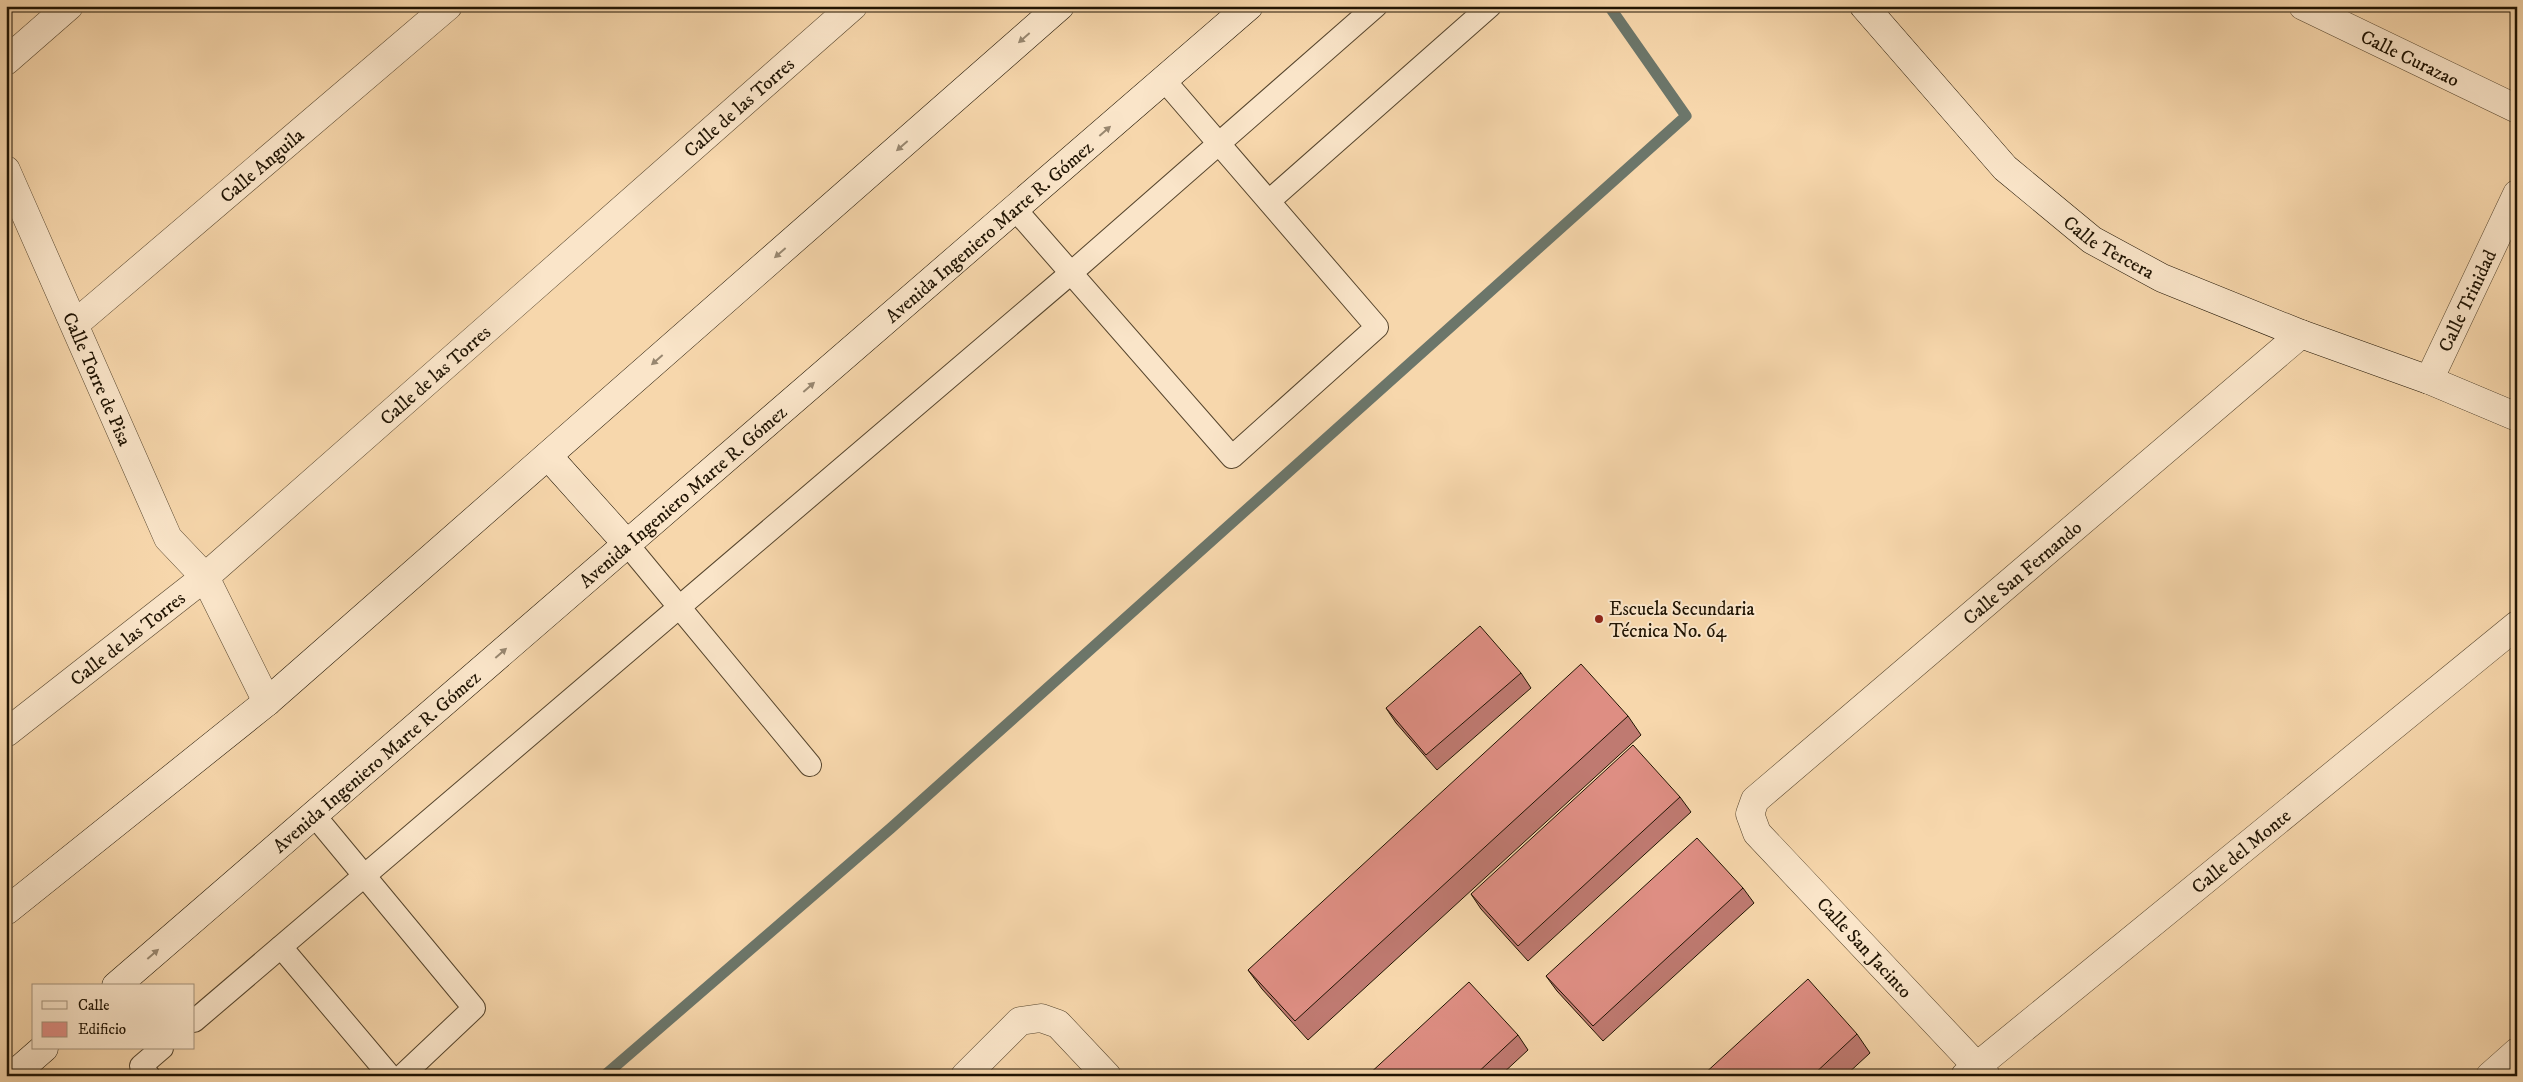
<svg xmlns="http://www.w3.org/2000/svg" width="2523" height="1082" font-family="'IM FELL DW Pica',serif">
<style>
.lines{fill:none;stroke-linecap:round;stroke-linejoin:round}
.stream{stroke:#6c766a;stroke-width:11}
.lane-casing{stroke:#56452d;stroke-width:24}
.street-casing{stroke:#56452d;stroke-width:29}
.secondary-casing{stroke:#201403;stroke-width:29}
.lane{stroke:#fae5c9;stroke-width:22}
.street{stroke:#fae5c9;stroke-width:28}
.secondary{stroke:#fae5c9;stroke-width:28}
.wall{fill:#bf7a71;stroke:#201403}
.building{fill:#de8e83;stroke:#201403}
.oneway{fill:#988770}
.poi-dot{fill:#8f2418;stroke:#fae5c9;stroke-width:2}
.labels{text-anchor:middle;stroke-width:4;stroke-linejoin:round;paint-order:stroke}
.street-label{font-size:19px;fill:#201403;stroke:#fae5c9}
.poi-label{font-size:19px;fill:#201403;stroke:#fae5c9;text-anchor:start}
</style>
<rect width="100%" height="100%" fill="#f7d7ac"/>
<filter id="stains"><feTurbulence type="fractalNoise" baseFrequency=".004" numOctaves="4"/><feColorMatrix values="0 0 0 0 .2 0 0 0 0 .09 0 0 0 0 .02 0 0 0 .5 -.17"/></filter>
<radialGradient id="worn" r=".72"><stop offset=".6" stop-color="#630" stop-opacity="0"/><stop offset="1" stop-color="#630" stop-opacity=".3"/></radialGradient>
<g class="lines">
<path class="stream" d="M604,1076L891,828L1686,116L1609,6"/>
<defs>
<g id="lane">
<path d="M1269,201L1490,6"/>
<path d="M1015,209L1232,457L1377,327L1164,80"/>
<path d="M627,544L810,765"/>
<path d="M314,815L474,1008L402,1076"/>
<path d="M281,947L390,1076"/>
<path d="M194,1021L1071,273L1376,6"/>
<path d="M149,1076L141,1066L162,1048"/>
</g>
<g id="street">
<path id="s1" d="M2303,6L2517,109"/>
<path d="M6,61L69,6"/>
<path id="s2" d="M6,170L168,538L205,577L267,702"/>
<path id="s3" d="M75,324L448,6"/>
<path id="s4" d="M2429,380L2517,194"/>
<path id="s5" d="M6,733L205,577L853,6"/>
<path d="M965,1076L1020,1021L1041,1018L1058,1024L1107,1076"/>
<path id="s6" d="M1965,1076L2517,625"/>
<path id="s7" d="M1986,1076L1757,833L1750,814L1755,800L2301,334"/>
<path d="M2490,1076L2517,1052"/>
</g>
<g id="secondary">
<path id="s8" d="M1864,6L2005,168L2092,240L2162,278L2301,334L2429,380L2517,417"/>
<path d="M548,456L627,544"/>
<path d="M6,911L267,702L1060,6"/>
<path id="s9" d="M116,986L1249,6"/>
<path d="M12,1076L44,1048"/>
</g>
</defs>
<use href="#lane" class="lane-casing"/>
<use href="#street" class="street-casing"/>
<use href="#secondary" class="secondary-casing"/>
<use href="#lane" class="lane"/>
<use href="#street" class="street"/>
<use href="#secondary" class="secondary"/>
</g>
<g class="wall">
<path d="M1521,673L1531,688L1437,770L1396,723L1386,708Z"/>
<path d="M1628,716L1641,735L1308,1040L1262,989L1248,970Z"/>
<path d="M1680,797L1691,812L1528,961L1481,909L1471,894Z"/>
<path d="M1743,888L1754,903L1603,1041L1557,991L1546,976Z"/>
<path d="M1857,1034L1870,1053L1845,1076H1702Z"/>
<path d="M1518,1035L1528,1050L1500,1076H1367Z"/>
</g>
<g class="building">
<path d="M1480,626L1521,673L1426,755L1386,708Z"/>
<path d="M1581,664L1628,716L1295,1021L1248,970Z"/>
<path d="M1633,745L1680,797L1518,946L1471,894Z"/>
<path d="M1697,838L1743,888L1593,1026L1546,976Z"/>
<path d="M1808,979L1857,1034L1812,1076H1702Z"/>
<path d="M1469,982L1518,1035L1474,1076H1367Z"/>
</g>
<defs><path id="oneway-solid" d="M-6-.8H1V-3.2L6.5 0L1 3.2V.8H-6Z" transform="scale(1.25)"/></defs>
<g class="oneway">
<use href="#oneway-solid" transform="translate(1024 38) rotate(139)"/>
<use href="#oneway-solid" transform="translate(1105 131) rotate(-41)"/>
<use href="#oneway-solid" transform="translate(902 146) rotate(139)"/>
<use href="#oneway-solid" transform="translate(780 253) rotate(139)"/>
<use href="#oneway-solid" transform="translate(657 360) rotate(139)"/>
<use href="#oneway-solid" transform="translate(809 387) rotate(-41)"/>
<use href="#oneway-solid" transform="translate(501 653) rotate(-41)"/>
<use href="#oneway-solid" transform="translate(153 954) rotate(-41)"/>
</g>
<circle class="poi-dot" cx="1599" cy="619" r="5"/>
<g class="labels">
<g class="street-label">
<text dy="7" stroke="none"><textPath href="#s1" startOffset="119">Calle Curazao</textPath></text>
<text dy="7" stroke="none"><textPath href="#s5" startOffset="964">Calle de las Torres</textPath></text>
<text dy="7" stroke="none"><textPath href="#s3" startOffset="245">Calle Anguila</textPath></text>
<text dy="7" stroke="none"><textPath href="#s9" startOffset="1154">Avenida Ingeniero Marte R. Gómez</textPath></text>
<text dy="7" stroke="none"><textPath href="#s8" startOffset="346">Calle Tercera</textPath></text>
<text dy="7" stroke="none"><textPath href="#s4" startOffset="88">Calle Trinidad</textPath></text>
<text dy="7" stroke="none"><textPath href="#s5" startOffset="559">Calle de las Torres</textPath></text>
<text dy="7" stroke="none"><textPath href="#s2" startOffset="228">Calle Torre de Pisa</textPath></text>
<text dy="7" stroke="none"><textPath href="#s9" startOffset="749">Avenida Ingeniero Marte R. Gómez</textPath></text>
<text dy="7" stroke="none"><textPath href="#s7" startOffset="720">Calle San Fernando</textPath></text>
<text dy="7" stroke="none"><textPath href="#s5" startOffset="154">Calle de las Torres</textPath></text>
<text dy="7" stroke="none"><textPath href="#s9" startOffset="344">Avenida Ingeniero Marte R. Gómez</textPath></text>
<text dy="7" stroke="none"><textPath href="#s6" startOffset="356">Calle del Monte</textPath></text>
<text transform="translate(1865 947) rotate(47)" y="7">Calle San Jacinto</text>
</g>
<g class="poi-label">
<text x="1609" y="615">Escuela Secundaria<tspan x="1609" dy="22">Técnica No. 64</tspan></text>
</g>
</g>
<rect width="2523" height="1082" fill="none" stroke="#f7d7ac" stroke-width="25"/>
<rect x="8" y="8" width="2508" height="1067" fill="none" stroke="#201403" stroke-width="2.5"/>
<rect x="12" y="12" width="2498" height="1057" fill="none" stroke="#201403"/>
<rect x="32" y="984" width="162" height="65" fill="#fae5c9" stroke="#a3917a"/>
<rect x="42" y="1001" width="25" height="8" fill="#fae5c9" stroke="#a3917a"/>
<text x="78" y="1010" font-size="15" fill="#201403">Calle</text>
<rect x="42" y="1022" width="25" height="15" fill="#de8e83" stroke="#a3917a"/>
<text x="78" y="1034" font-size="15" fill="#201403">Edificio</text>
<rect width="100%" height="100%" filter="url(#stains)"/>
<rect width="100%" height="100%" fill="url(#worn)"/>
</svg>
